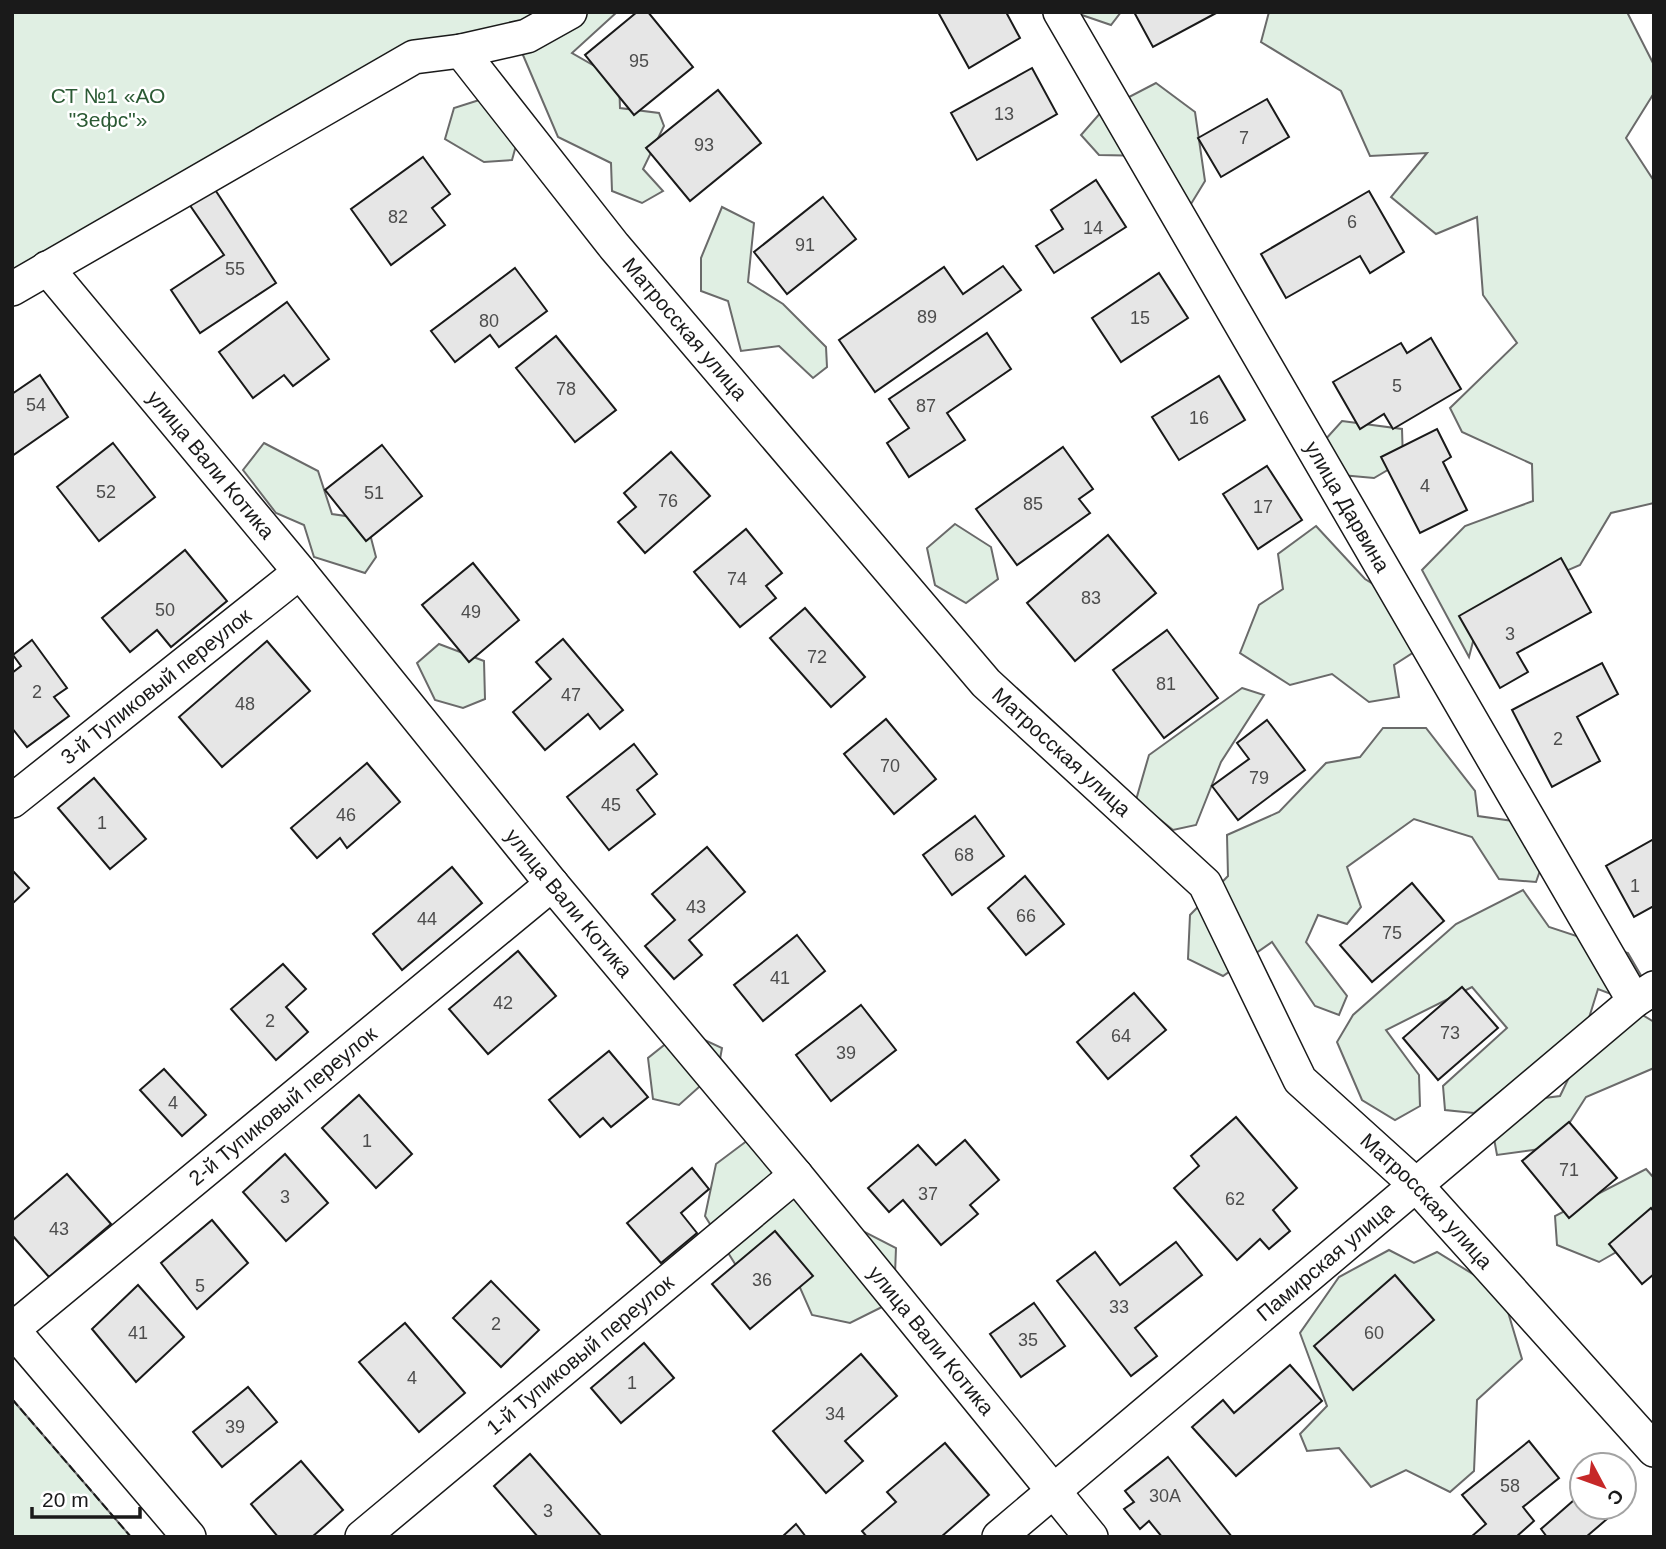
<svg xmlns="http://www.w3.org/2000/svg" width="1666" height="1549" font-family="Arial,sans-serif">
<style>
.green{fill:#e0efe3;stroke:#6a6a6a;stroke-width:2}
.building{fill:#e6e6e6;stroke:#1a1a1a;stroke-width:2}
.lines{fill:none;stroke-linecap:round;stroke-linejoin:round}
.minor-casing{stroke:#1a1a1a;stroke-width:36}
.minor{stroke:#fff;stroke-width:33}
.fence{stroke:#1a1a1a;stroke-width:2;stroke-dasharray:9 3.5;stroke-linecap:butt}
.labels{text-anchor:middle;stroke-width:5;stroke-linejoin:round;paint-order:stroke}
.number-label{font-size:18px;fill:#4d4d4d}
.park-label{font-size:21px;fill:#2b5a34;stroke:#fff}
.street-label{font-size:21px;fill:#1a1a1a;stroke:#fff}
</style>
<rect width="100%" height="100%" fill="#fff"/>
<g class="green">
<path d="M12,12H617L572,53L619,80L620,108L659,113L664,126L643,169L663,191L642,203L612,191L611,163L558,137L520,48L524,20L12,274Z"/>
<path d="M1073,12H1121L1111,25Z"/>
<path d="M1269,12H1627L1654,65V93L1626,138L1654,181V503L1611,513L1580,565L1482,607L1469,657L1422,570L1465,526L1533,501L1532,464L1462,432L1450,408L1517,343L1483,295L1477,217L1436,234L1391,197L1427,153L1370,156L1341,91L1261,42Z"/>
<path d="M1156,83L1195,112L1205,181L1191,204L1172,193L1150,156L1099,155L1081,135L1102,111Z"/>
<path d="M492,96L522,124L512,160L484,162L445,139L454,108Z"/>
<path d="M722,207L754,223L748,282L783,304L826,347L827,367L813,378L779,346L741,351L728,301L701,291V258Z"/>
<path d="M1342,421L1402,429L1403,461L1374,478L1341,475L1324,441Z"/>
<path d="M264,443L318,471L332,514L366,519L376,557L365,573L314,557L304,525L276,513L243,470Z"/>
<path d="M955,524L991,547L998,579L966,603L935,585L927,548Z"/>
<path d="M1316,526L1365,579L1394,597L1417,650L1394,665L1399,697L1369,702L1332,674L1290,685L1240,653L1259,605L1283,589L1278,554Z"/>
<path d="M439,644L484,661L485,699L463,708L435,700L417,663Z"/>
<path d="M1242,688L1264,695L1221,762L1196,825L1173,830L1136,800L1149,755Z"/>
<path d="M1383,728H1426L1475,791L1478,816L1513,821L1543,862L1536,882L1499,879L1472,837L1414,819L1347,867L1361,907L1347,924L1318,915L1306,942L1347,996L1339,1015L1315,1006L1272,942L1223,976L1188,959L1190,915L1228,876L1227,835L1279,812L1326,763L1360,757Z"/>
<path d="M1523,890L1549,927L1628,953L1646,984L1624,999L1598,989L1588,1021L1474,1113L1445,1110L1443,1086L1507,1028L1472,987L1386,1030L1419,1075L1420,1106L1395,1120L1362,1100L1337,1042L1353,1015L1456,924Z"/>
<path d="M1641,1014L1654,1022V1068L1586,1097L1554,1147L1497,1155L1493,1133L1529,1100L1560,1096L1576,1063Z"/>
<path d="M683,1030L722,1048L718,1070L679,1105L653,1099L648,1058Z"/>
<path d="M752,1137L810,1204L896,1248L894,1301L850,1323L812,1315L794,1274L742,1275L705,1216L716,1164Z"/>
<path d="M1646,1169L1654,1178V1206L1632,1243L1599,1262L1557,1245L1555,1216Z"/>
<path d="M1389,1250L1414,1263L1437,1252L1502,1292L1522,1359L1477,1400L1474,1471L1450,1492L1406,1470L1371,1487L1339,1448L1307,1451L1300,1434L1327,1406L1300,1333L1339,1277Z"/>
<path d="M12,1399L131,1537H12Z"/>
</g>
<g class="building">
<path d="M637,12H648L693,67L634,115L585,55Z"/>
<path d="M938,12H1006L1020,38L969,68Z"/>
<path d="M1134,12H1218L1153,47Z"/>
<path d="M1032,68L1057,114L977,160L951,113Z"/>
<path d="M718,90L761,143L690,201L646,148Z"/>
<path d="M1267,99L1289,137L1221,177L1198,138Z"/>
<path d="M423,157L450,194L432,208L445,225L391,265L351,209Z"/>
<path d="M1096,180L1126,227L1054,273L1036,246L1063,229L1051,210Z"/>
<path d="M212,185L276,283L200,333L171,290L224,255L187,201Z"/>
<path d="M1369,191L1404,252L1370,273L1360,256L1286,298L1261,254Z"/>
<path d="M823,197L856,239L787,294L754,252Z"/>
<path d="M1003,266L1021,290L875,392L839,340L944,267L963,294Z"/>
<path d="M515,268L547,311L499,347L490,335L455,362L431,331Z"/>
<path d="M1159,273L1188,318L1121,362L1092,318Z"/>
<path d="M287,302L329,359L293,386L284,375L253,398L219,352Z"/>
<path d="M987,333L1011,369L947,413L965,440L909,477L887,443L909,428L889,399Z"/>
<path d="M556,336L616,410L575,442L516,368Z"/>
<path d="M1431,338L1461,389L1393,429L1384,414L1360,429L1333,382L1401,343L1407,353Z"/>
<path d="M40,375L68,417L12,456V394Z"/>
<path d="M1219,376L1245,420L1179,460L1152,417Z"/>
<path d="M1437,429L1451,457L1443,462L1467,510L1420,533L1381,457Z"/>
<path d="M113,443L155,497L99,541L57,487Z"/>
<path d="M382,445L422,496L366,541L325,490Z"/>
<path d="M1063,447L1093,489L1079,499L1090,513L1017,565L976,509Z"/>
<path d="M671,452L710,496L645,553L618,522L636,507L624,493Z"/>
<path d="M1267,466L1302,520L1258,549L1223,494Z"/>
<path d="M746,529L782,573L766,586L776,598L740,627L694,572Z"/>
<path d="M1108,535L1156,593L1075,661L1027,603Z"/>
<path d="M185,550L227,601L171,647L157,630L130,652L102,618Z"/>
<path d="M1561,558L1591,612L1517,653L1528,672L1500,688L1459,616Z"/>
<path d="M473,563L519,620L469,662L422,605Z"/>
<path d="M805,608L865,677L831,707L770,638Z"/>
<path d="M1167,630L1218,698L1164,738L1113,670Z"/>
<path d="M563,639L623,710L600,729L588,714L545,750L513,712L551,679L536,662Z"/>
<path d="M32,640L67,688L54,697L69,716L27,747L12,728V673L21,666L13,655Z"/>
<path d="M267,641L310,691L222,767L179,717Z"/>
<path d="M1602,663L1618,694L1577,717L1600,761L1552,787L1512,710Z"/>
<path d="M886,719L936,779L894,814L844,754Z"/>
<path d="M1267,720L1305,770L1238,820L1212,786L1249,759L1237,743Z"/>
<path d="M634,744L657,774L637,790L655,814L609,850L567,797Z"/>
<path d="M367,763L400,802L347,848L340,838L317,858L291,828Z"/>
<path d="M94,778L146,839L110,869L58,808Z"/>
<path d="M975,816L1004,856L952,895L923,855Z"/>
<path d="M1654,839V906L1634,917L1606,866Z"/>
<path d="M707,847L745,892L689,940L702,955L674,979L645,946L675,920L652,894Z"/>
<path d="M452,867L482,903L402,970L373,934Z"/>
<path d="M12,870L29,888L12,904Z"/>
<path d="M1025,876L1064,924L1026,955L988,908Z"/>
<path d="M1412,883L1444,921L1372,982L1340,945Z"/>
<path d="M797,935L825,971L763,1021L734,985Z"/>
<path d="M518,951L556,996L488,1054L449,1009Z"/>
<path d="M283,964L306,989L286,1007L308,1032L276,1060L231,1009Z"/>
<path d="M1462,987L1498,1028L1438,1080L1403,1038Z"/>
<path d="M1134,993L1166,1030L1108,1079L1077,1042Z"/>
<path d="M861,1005L896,1050L831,1101L796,1055Z"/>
<path d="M609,1051L648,1097L611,1127L603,1118L580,1137L549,1100Z"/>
<path d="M164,1069L206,1115L182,1136L140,1090Z"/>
<path d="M359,1095L412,1154L376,1188L322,1128Z"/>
<path d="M1236,1117L1297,1188L1273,1210L1290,1231L1269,1249L1260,1239L1237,1260L1174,1188L1199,1166L1191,1156Z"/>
<path d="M1569,1122L1617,1178L1569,1218L1522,1161Z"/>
<path d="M965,1140L999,1180L970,1205L978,1214L941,1245L903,1200L889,1212L868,1188L918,1145L936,1165Z"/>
<path d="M285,1154L328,1203L286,1241L243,1192Z"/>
<path d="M692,1168L709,1189L681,1213L697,1233L661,1263L627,1223Z"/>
<path d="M67,1174L111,1224L49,1277L12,1235V1221Z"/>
<path d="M1651,1208L1654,1212V1274L1642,1284L1609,1244Z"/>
<path d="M212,1220L248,1263L197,1309L161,1263Z"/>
<path d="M775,1231L813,1276L750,1329L712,1284Z"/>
<path d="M1176,1242L1202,1275L1135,1328L1157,1356L1131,1376L1057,1281L1095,1252L1120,1285Z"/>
<path d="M1395,1275L1434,1320L1353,1390L1314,1346Z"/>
<path d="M491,1281L539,1330L501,1367L453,1318Z"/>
<path d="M138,1285L184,1337L136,1382L92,1329Z"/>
<path d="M1034,1303L1065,1346L1021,1377L990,1334Z"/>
<path d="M405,1323L465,1393L419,1432L359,1362Z"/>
<path d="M644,1343L674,1378L621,1423L591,1388Z"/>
<path d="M861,1354L897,1396L845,1441L863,1461L826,1493L773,1431Z"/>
<path d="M1290,1365L1322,1401L1236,1476L1192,1427L1223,1400L1234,1413Z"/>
<path d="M248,1387L277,1422L222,1467L193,1432Z"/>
<path d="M1529,1441L1559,1478L1523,1507L1534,1521L1516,1537H1471L1486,1524L1462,1495Z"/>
<path d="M945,1443L989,1495L941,1537H867L862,1531L896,1502L887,1492Z"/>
<path d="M530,1454L602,1537H538L494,1486Z"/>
<path d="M1168,1457L1232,1537H1162L1149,1521L1140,1529L1124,1509L1134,1502L1125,1491Z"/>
<path d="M301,1461L343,1510L312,1537H278L251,1504Z"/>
<path d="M1582,1493V1507H1596L1607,1519L1586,1537H1547L1541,1529Z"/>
<path d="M796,1524L806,1537H782Z"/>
</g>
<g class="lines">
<defs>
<g id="minor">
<path id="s1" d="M1060,12L1634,1001"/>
<path id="s2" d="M461,51L614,246L986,683L1205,884L1300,1080L1415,1184L1654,1450"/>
<path id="s3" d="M47,268L300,572L552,884L796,1175L1091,1537"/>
<path d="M12,289L414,57L461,51L527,36L570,12"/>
<path id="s4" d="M12,801L300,572"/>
<path d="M12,1329L189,1537"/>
<path id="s5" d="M13,1329L552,884"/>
<path id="s6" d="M362,1537L796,1175"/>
<path id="s7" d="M999,1537L1634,1001L1654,988"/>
</g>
</defs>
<use href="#minor" class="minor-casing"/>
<use href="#minor" class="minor"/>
<path class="fence" d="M12,1399L131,1537"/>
</g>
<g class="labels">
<g class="number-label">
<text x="639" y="67">95</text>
<text x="1004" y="120">13</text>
<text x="1244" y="144">7</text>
<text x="704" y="151">93</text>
<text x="398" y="223">82</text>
<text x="1352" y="228">6</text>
<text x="1093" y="234">14</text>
<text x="805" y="251">91</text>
<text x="235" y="275">55</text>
<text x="927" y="323">89</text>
<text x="1140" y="324">15</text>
<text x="489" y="327">80</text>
<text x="1397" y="392">5</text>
<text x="566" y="395">78</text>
<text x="36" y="411">54</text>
<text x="926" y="412">87</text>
<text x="1199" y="424">16</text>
<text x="1425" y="492">4</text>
<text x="106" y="498">52</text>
<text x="374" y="499">51</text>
<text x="668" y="507">76</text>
<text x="1033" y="510">85</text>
<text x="1263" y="513">17</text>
<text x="737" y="585">74</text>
<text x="1091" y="604">83</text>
<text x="165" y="616">50</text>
<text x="471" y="618">49</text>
<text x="1510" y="640">3</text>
<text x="817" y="663">72</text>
<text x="1166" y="690">81</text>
<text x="37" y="698">2</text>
<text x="571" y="701">47</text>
<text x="245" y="710">48</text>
<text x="1558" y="745">2</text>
<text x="890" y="772">70</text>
<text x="1259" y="784">79</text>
<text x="611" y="811">45</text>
<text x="346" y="821">46</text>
<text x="102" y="829">1</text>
<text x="964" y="861">68</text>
<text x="1635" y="892">1</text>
<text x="696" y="913">43</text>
<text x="1026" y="922">66</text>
<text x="427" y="925">44</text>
<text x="1392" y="939">75</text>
<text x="780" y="984">41</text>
<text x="503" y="1009">42</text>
<text x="270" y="1027">2</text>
<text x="1450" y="1039">73</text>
<text x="1121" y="1042">64</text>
<text x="846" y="1059">39</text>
<text x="173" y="1109">4</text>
<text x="367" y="1147">1</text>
<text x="1569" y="1176">71</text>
<text x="928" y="1200">37</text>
<text x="285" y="1203">3</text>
<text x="1235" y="1205">62</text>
<text x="59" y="1235">43</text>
<text x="762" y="1286">36</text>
<text x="200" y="1292">5</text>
<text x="1119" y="1313">33</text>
<text x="496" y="1330">2</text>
<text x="138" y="1339">41</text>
<text x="1374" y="1339">60</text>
<text x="1028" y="1346">35</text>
<text x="412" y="1384">4</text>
<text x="632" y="1389">1</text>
<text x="835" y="1420">34</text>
<text x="235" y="1433">39</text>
<text x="1510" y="1492">58</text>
<text x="1165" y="1502">30А</text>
<text x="548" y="1517">3</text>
</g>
<g class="park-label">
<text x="108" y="103">СТ №1 «АО<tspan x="108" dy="24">"Зефс"»</tspan></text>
</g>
<g class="street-label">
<text dy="7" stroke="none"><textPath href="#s2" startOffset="357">Матросская улица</textPath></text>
<text dy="7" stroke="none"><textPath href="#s3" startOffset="256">улица Вали Котика</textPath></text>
<text dy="7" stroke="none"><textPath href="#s1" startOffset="572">улица Дарвина</textPath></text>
<text dy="7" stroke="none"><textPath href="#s4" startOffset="184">3-й Тупиковый переулок</textPath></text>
<text dy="7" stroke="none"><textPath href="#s2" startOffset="924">Матросская улица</textPath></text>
<text dy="7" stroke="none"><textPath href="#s3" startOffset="822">улица Вали Котика</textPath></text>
<text dy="7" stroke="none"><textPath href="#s5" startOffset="350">2-й Тупиковый переулок</textPath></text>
<text dy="7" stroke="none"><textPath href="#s2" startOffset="1512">Матросская улица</textPath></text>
<text dy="7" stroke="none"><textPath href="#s7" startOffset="427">Памирская улица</textPath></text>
<text dy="7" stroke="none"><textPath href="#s3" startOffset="1390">улица Вали Котика</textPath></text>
<text dy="7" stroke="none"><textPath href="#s6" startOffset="284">1-й Тупиковый переулок</textPath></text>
</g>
</g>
<rect width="1666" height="1549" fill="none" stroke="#1a1a1a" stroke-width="28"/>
<g transform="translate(1603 1486) rotate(131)"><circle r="33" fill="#ffffff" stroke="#a3a3a3" stroke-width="2"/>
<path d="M0-5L12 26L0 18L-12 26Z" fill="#c62828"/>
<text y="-10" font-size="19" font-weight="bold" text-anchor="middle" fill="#1a1a1a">С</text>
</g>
<path d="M32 1507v10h108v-10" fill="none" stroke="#1a1a1a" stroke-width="3.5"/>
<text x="42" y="1507" font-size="21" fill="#1a1a1a" stroke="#ffffff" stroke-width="5" paint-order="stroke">20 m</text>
</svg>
